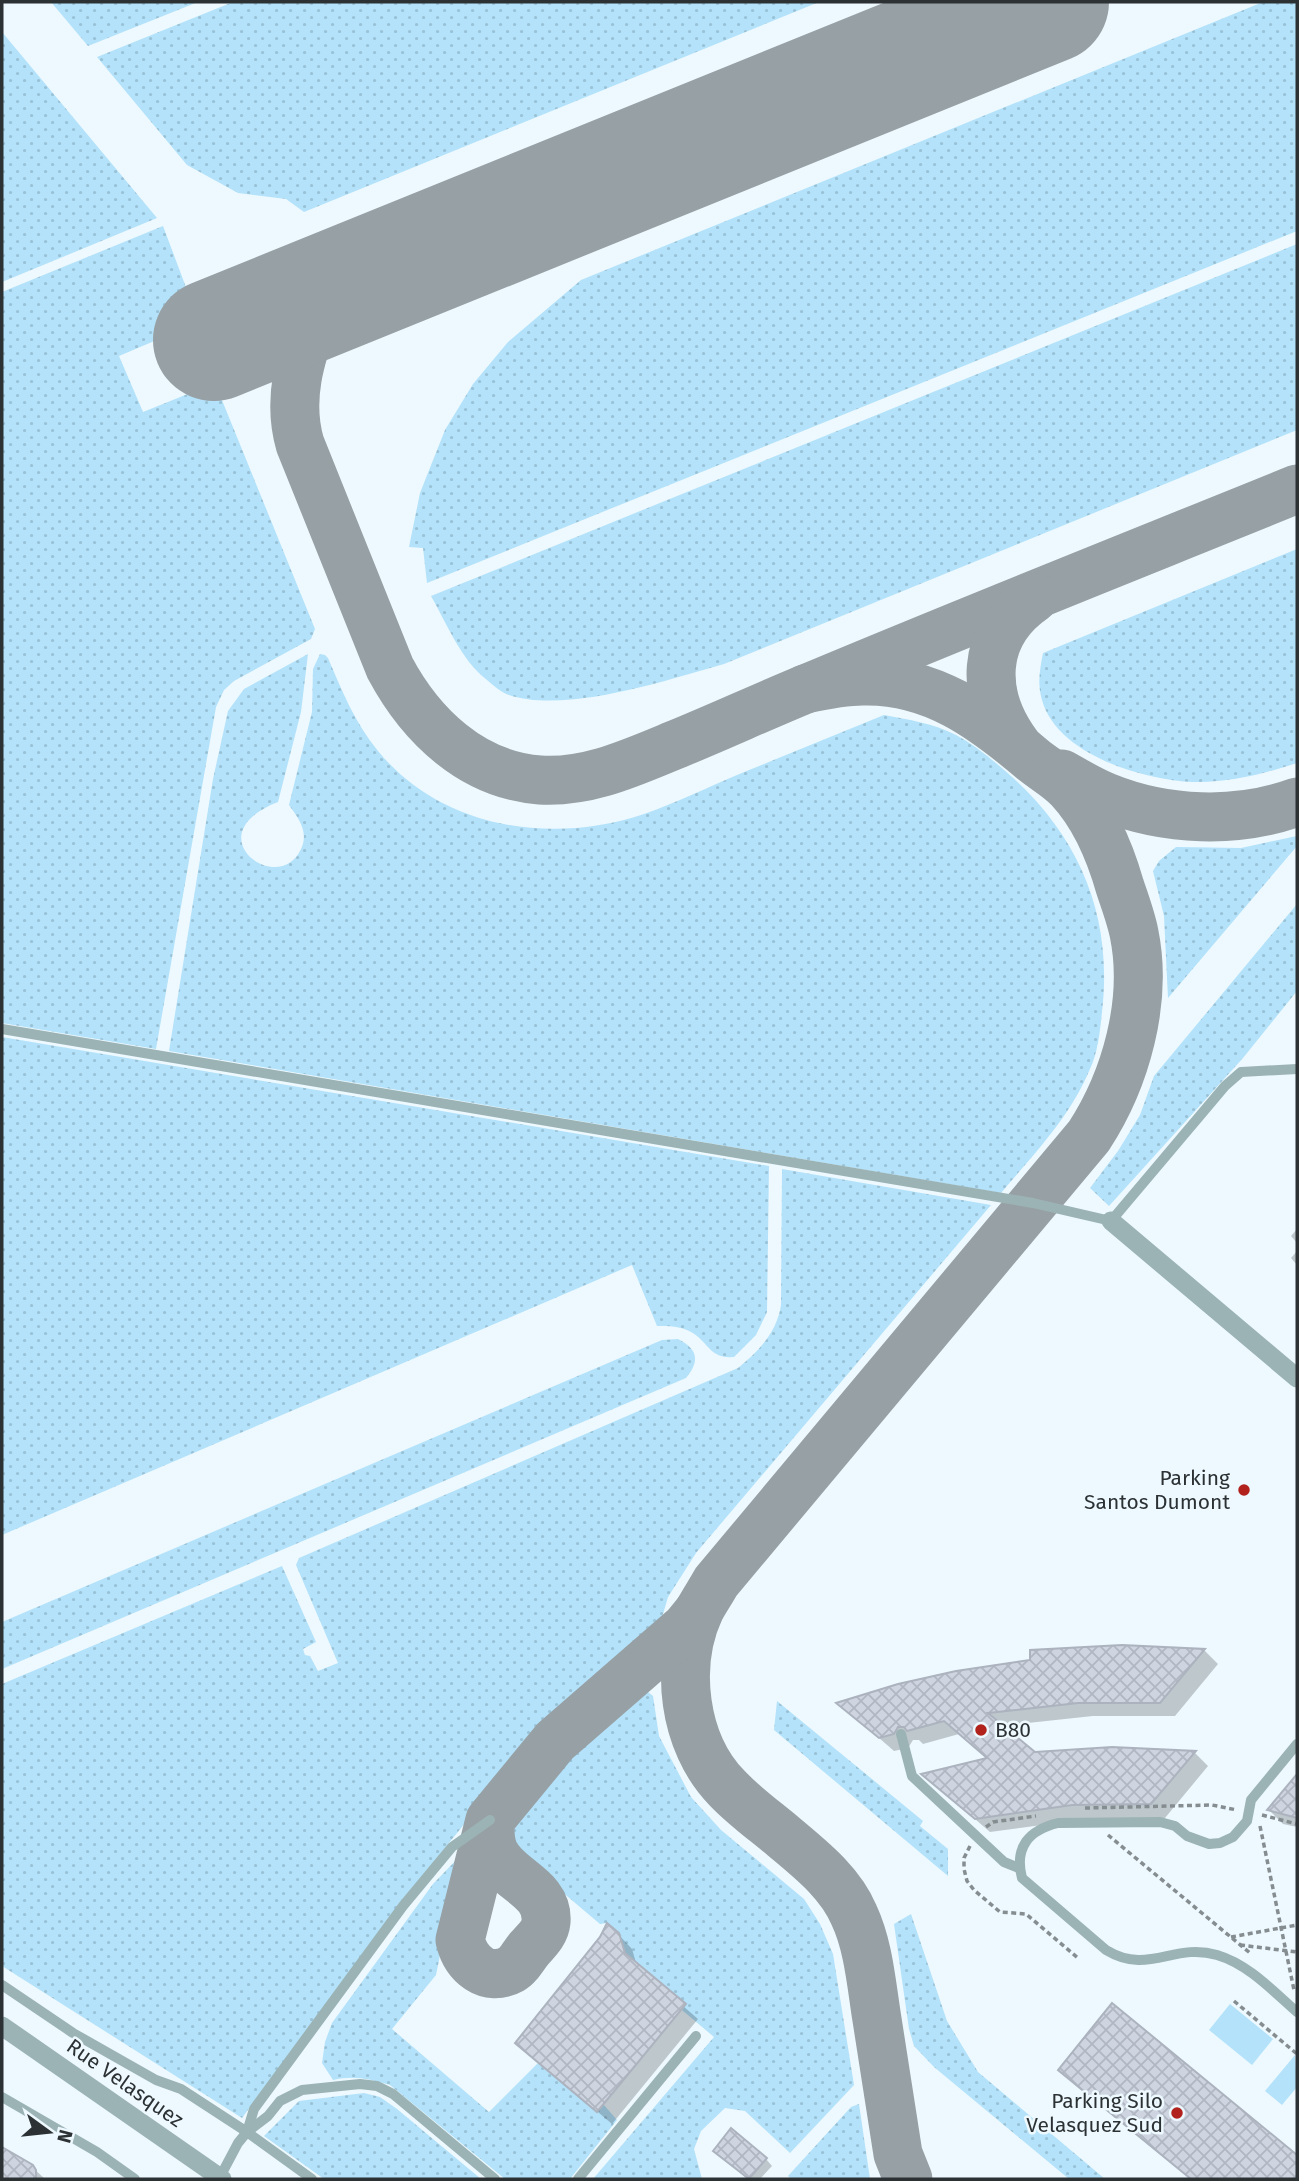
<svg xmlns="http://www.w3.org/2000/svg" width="1299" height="2181" font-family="'Fira Sans',sans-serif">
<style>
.grass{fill:url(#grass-dots)}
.park{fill:#b3e2fa}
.shadow{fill:#0003}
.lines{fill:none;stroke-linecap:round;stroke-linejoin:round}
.taxiway{stroke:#97a0a4;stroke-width:49}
.runway{stroke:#97a0a4;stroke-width:122}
.building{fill:url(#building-cross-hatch);stroke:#acb3be;stroke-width:2}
.path{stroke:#858d91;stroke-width:3.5;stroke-dasharray:5 3.5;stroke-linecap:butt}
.service{stroke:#9bb3b4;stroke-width:10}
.minor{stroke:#9bb3b4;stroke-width:19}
.tertiary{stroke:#9bb3b4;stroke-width:19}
.poi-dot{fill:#b1221c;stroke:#edf9ff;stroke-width:2.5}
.labels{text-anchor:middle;stroke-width:5;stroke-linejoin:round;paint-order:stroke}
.poi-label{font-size:21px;fill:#2c3134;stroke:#edf9ff;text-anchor:end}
.street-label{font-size:21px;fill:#2c3134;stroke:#edf9ff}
</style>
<defs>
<pattern id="grass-dots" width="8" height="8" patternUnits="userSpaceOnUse" patternTransform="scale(1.75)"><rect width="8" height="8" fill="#b3e2fa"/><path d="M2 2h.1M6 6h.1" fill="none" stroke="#9ac2d7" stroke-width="1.8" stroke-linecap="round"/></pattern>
<pattern id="building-cross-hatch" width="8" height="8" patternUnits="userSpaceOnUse" patternTransform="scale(1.75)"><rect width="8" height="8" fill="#ced5e1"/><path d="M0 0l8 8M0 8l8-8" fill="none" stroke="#b1b7c2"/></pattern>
</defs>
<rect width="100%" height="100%" fill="#edf9ff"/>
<g class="grass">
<path d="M51,2H198L88,46Z"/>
<path d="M233,2H819L304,212L286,199L238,193L187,165L97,57Z"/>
<path d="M1263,2H1297V231L427,583L423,548L409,547L420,493L445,430L473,384L508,342L581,280Z"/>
<path d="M2,32L157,218L2,282Z"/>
<path d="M163,226L199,322L119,356L143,412L215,383L315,629L311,639L234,681L224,690L216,707L156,1049L2,1023V292Z"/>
<path d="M1297,244V430L724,664C667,680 566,714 509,695C502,693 493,685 487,680C461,660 447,624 431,596Z"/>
<path d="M1297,549V763C1263,774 1229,783 1193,782C1142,780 1057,754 1042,700C1037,683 1040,669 1043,653Z"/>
<path d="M308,654L301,712L278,802C193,835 279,898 301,849C309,832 299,819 289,805L312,712L313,669L320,654L325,655L328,658C342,691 355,723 378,751C442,829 552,845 644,814C676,803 706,788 737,775C786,755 835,735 884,715C909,720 933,723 956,735C975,745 994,761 1011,776C1081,839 1113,918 1102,1012C1100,1031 1098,1052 1090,1069C1070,1117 1034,1154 1001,1193L169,1051L213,779L228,711L244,689Z"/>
<path d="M1297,836V846L1168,998L1164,916L1153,871L1159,861L1176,847L1241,848Z"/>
<path d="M1297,904V991L1243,1058L1109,1206L1090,1188L1118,1151L1140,1115L1154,1076Z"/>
<path d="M2,1037L769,1166L767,1312L756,1335L734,1357C709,1359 709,1342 691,1332C680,1326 669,1326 657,1326L632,1265L2,1535Z"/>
<path d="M782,1169L991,1205L696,1553L668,1597L659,1628L538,1735L508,1770L398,1906L242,2118L2,1966V1684L282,1566L316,1642L303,1649L305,1655L310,1656L318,1671L338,1663L296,1565L299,1558L738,1368C759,1351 777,1332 781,1305Z"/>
<path d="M678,1339C698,1349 700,1361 686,1378L2,1669V1622L662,1340Z"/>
<path d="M640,1691L648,1692L653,1696L659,1736L691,1797L721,1830L804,1899L820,1924L833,1954L854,2085L790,2153L745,2111L725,2108L701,2131L694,2149L702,2179H593L714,2037L682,2010L686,2004L625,1953L607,1923L600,1924L515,1852L507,1837L509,1825L517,1813L568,1754Z"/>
<path d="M777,1701L923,1821L920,1826L948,1849V1876L774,1730Z"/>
<path d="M460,1856L436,1975L392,2029L489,2112L538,2063L597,2111L604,2105L617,2120L570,2179H505L390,2085C370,2079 353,2075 333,2080L322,2063L325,2042L332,2023L433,1884Z"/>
<path d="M911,1914L947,2021L978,2072L1105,2179H1069L934,2067L914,2046L909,2029L894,1924Z"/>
<path d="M364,2093L380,2097L397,2109L481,2179H324L264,2136L299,2101Z"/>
<path d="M859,2104L870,2179H791L788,2176L851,2107Z"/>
</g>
<g class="park">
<path d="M1230,2004L1273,2039L1252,2065L1209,2030Z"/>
<path d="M1295,2055L1297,2087L1282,2105L1265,2091Z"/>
</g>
<g class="shadow">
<path d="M1297,1229V1243L1291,1236Z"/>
<path d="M1297,1251V1265L1291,1258Z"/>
<path d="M1122,1647L1205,1651L1218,1664L1175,1716H1093L1001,1726L1035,1754L1112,1749L1195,1753L1208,1766L1165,1818L1087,1819L990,1832L924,1775L989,1759L959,1734L923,1744L919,1740H913L908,1748L894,1751L840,1704Z"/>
<path d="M1297,1777V1827L1283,1824L1269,1810Z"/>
<path d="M618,1934L632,1949L637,1966L698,2019L612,2124L517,2043Z"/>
<path d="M1112,2006L1297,2157V2179H1190L1074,2084L1060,2070Z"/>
<path d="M2,2149L32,2167L45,2179H2Z"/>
<path d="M722,2157L766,2159L772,2166L760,2179H747Z"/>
</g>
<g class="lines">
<g class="taxiway">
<path d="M321,297C305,346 285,392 300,444L390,668C421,726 472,775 540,780C589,783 633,762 677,744C721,726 764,706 808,688C970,620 1134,555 1297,489"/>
<path d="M805,689C824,685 843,681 863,681C931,679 983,717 1032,759C1044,769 1059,777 1070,789C1095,816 1110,852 1120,887C1125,902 1131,918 1134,933C1148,1001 1126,1079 1089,1136L716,1582C711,1591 705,1600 700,1609C674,1665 683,1743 727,1788C744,1806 765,1821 784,1837C810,1859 840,1882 854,1915C868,1945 871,1980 876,2013C883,2060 891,2107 898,2154L908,2179"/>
<path d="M1017,745C980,695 980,635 1034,598"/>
<path d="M1062,774C1076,782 1091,791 1106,797C1165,821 1237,824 1297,802"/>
<path d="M490,1820C490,1831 489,1841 494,1852C506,1880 549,1887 546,1922C545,1933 536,1941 529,1949C524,1955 518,1966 512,1969C487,1983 466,1964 460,1940L490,1820L555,1741L686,1627L699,1611"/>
</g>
<path class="runway" d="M214,340L1048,2"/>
</g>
<g class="building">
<path d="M1122,1645L1205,1649L1160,1703H1078L988,1713L1035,1752L1112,1747L1196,1751L1151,1804L1072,1805L975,1819L921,1774L987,1758L944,1721L907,1731L904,1727H898L894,1734L879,1738L836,1703L898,1684L956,1671L1030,1660V1650Z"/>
<path d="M1297,1774V1818L1267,1810Z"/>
<path d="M607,1923L619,1933L625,1953L686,2004L597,2112L515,2043L600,1937Z"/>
<path d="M1112,2003L1297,2155V2179H1191L1058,2070Z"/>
<path d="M731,2128L767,2158L749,2179L713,2151Z"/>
<path d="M2,2147L33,2165L36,2170V2179H2Z"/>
</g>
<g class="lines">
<g class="path">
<path d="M1085,1808L1212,1805L1237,1810"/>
<path d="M1262,1815L1297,1824"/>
<path d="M1260,1826L1294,1990"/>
<path d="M986,1827L993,1822L1036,1816"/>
<path d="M1108,1835L1250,1953"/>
<path d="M970,1846L964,1858V1869L967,1881L974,1890L1000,1912L1026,1914L1078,1958"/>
<path d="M1231,1937L1297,1925"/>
<path d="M1240,1945L1297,1952"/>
<path d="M1234,2001L1297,2054"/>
</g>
<g class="service">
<path d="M2,1029L1033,1203L1111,1221L1225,1086L1241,1072L1297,1069"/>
<path d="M901,1734L912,1776L1004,1862L1019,1868"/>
<path d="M1297,1744L1251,1800L1247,1821L1233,1837L1220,1843L1209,1844L1187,1836L1175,1826L1160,1822L1058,1823C1029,1830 1014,1847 1022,1878L1106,1950C1149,1976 1173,1942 1217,1955C1248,1964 1273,1991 1297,2012"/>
<path d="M2,1985L73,2033L156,2080L181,2089L247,2132L312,2179"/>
<path d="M2,2097L97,2152L135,2179"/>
<path d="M247,2132L254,2109L403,1906L452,1847L490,1820"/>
<path d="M220,2177L238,2143L247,2132L268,2116L280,2101L302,2090L360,2084L377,2086L393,2094L495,2179"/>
<path d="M578,2179L696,2036"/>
</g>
<path class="minor" d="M1111,1221L1297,1378"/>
<path class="tertiary" d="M2,2026L222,2179"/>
</g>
<g class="poi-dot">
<circle cx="1244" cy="1490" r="7"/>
<circle cx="981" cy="1730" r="7"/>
<circle cx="1177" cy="2113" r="7"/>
</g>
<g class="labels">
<g class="poi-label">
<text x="1230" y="1485">Parking<tspan x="1230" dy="24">Santos Dumont</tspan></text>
<text x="995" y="1737" text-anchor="start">B80</text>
<text x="1163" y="2108">Parking Silo<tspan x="1163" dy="24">Velasquez Sud</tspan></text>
</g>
<g class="street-label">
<text transform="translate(125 2083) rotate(35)" y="7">Rue Velasquez</text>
</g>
</g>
<rect width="1299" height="2181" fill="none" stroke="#2c3134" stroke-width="7"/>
<g transform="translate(49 2132) rotate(105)" stroke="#edf9ff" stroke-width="5" paint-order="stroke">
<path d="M0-5L12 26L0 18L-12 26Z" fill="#2c3134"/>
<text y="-10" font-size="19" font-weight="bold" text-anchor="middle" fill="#2c3134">N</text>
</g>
</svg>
